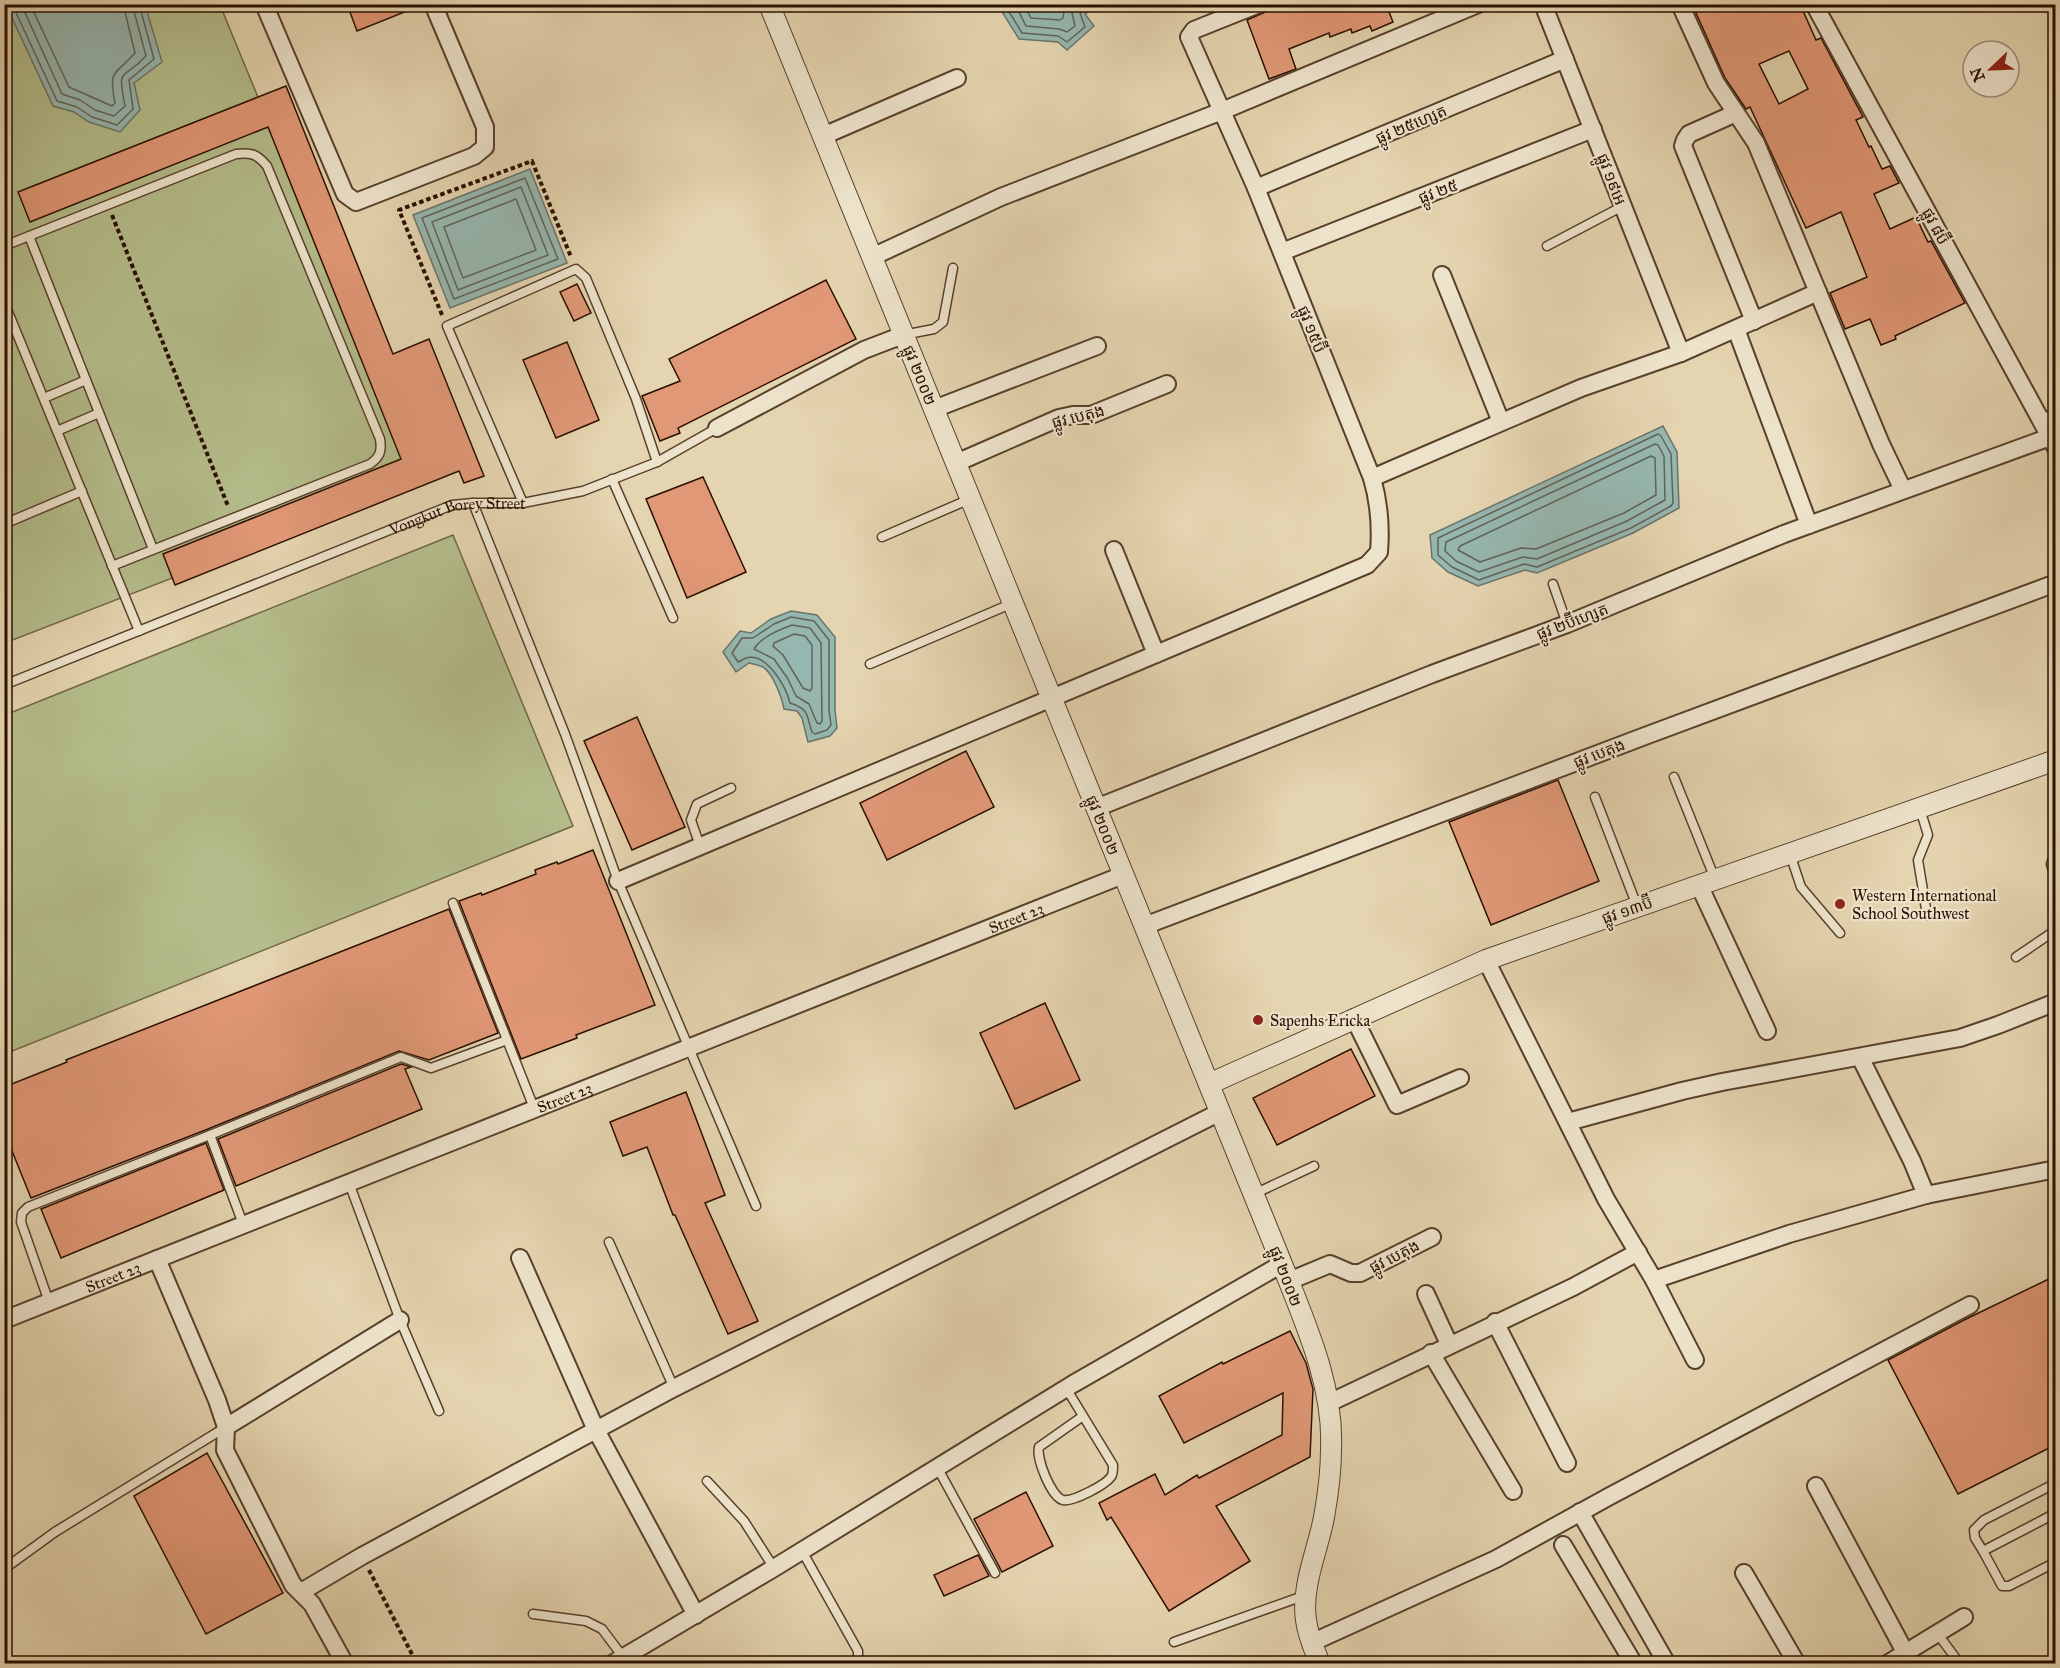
<svg xmlns="http://www.w3.org/2000/svg" width="2060" height="1668" font-family="'IM FELL Great Primer','Noto Sans Khmer',serif">
<style>
.green{fill:#b4bd8b;stroke:#6f6646;stroke-width:1.5}
.water{fill:#96b7b0;stroke:#6b746a;stroke-width:1.5}
.lines{fill:none;stroke-linecap:round;stroke-linejoin:round}
.shore{stroke:#606358;stroke-width:1.5}
.building{fill:#e19876;stroke:#2a0f01;stroke-width:1.5;fill-rule:evenodd}
.service-casing{stroke:#58402c;stroke-width:11}
.minor-casing{stroke:#58402c;stroke-width:20}
.tertiary-casing{stroke:#58402c;stroke-width:22}
.path{stroke:#2a0f01;stroke-width:4;stroke-dasharray:4.5 3;stroke-linecap:butt}
.service{stroke:#ede3cb;stroke-width:8}
.minor{stroke:#ede3cb;stroke-width:16}
.tertiary{stroke:#ede3cb;stroke-width:20}
.poi-dot{fill:#8f2418;stroke:#ede3cb;stroke-width:2}
.labels{text-anchor:middle;stroke-width:4.5;stroke-linejoin:round;paint-order:stroke}
.street-label{font-size:16px;fill:#2a0f01;stroke:#ede3cb}
.poi-label{font-size:16px;fill:#2a0f01;stroke:#ede3cb;text-anchor:start}
</style>
<rect width="100%" height="100%" fill="#e4d4af"/>
<filter id="stains"><feTurbulence type="fractalNoise" baseFrequency=".00333" numOctaves="4"/><feColorMatrix values="0 0 0 0 .2 0 0 0 0 .09 0 0 0 0 .02 0 0 0 .5 -.17"/></filter>
<radialGradient id="worn" r=".72"><stop offset=".6" stop-color="#630" stop-opacity="0"/><stop offset="1" stop-color="#630" stop-opacity=".3"/></radialGradient>
<g class="green">
<path d="M5,5H220L417,483L5,643Z"/>
<path d="M453,535L573,826L5,1054V715Z"/>
</g>
<g class="water">
<path d="M6,5H145L162,62L134,83L140,110L120,132L89,122L74,112L53,106Z"/>
<path d="M1002,5V4L1099,5L1085,14L1094,26L1067,50L1058,42L1019,39L1001,10Z"/>
<path d="M530,169L567,263L450,308L413,215Z"/>
<path d="M1663,426L1677,452L1679,508L1633,533L1537,573L1525,570L1478,586L1448,572L1432,558L1430,535Z"/>
<path d="M791,611L817,615L835,637V710L837,728L830,736L808,742L802,718L797,711L784,709C782,698 773,673 763,667C759,665 753,664 749,663L736,672L723,652L740,631L751,633L771,619Z"/>
</g>
<g class="lines">
<g class="shore">
<path d="M12,4L57,101L77,107L92,117L117,125L133,109L129,80L154,59L139,4"/>
<path d="M21,4L62,94L80,100L95,110L114,116L125,106C117,65 122,82 146,56L132,4"/>
<path d="M30,4L69,87L112,106L115,103C108,68 115,76 135,53L123,4"/>
<path d="M1007,4L1008,10L1022,33L1058,36L1067,42L1085,27L1080,13L1088,4"/>
<path d="M1015,4L1026,26L1059,29L1067,32L1075,26L1072,13L1076,4"/>
<path d="M1024,4L1031,18L1060,20L1063,18L1065,4"/>
<path d="M525,178L558,259L454,299L422,218Z"/>
<path d="M521,187L548,255L458,290L432,222Z"/>
<path d="M516,199L536,250L463,278L444,227Z"/>
<path d="M1658,434L1661,436L1671,454L1673,503L1671,506L1631,528L1537,567L1524,564L1479,580L1452,567L1438,555V538Z"/>
<path d="M1655,444L1658,445L1664,456L1665,500L1627,521L1537,559L1523,557L1479,572L1456,561L1445,551L1446,542Z"/>
<path d="M1651,456L1655,458L1656,495L1624,513L1536,549L1521,548L1480,562L1458,550L1460,546Z"/>
<path d="M791,617L814,621L829,640V710L831,725L827,730L815,734L812,732C806,714 809,709 790,703C786,687 767,652 746,658C743,659 741,661 738,662L732,653L742,638H753L774,624Z"/>
<path d="M792,625L810,628L821,643L822,721L820,724L817,723L809,704L796,696L788,679L774,659L754,649C761,637 779,630 792,625Z"/>
<path d="M794,634L805,636L812,645V688L810,691L803,688L783,655L773,646L774,643Z"/>
</g>
</g>
<g class="building">
<path d="M347,4H422V5L357,31Z"/>
<path d="M1269,4H1386L1393,22L1372,31L1370,26L1352,33L1351,29L1330,37L1329,33L1289,49L1296,69L1269,79L1247,20L1263,13L1268,10Z"/>
<path d="M1692,4H1800L1816,40L1821,38L1863,117L1856,120L1869,147L1871,146L1882,169L1890,166L1899,183L1874,194L1890,229L1916,217L1928,242L1931,241L1965,303L1895,336L1896,339L1881,345L1870,319L1845,329L1830,293L1867,277L1841,212L1806,228L1750,107L1746,109L1725,78ZM1789,51L1808,89L1779,104L1759,64Z"/>
<path d="M286,86L393,354L429,339L484,476L464,483L459,471L175,585L163,554L401,459L268,127L30,222L18,192Z"/>
<path d="M826,280L856,339L678,428L680,433L660,441L642,396L680,381L669,359Z"/>
<path d="M577,284L591,313L574,321L560,292Z"/>
<path d="M567,342L599,420L556,438L523,360Z"/>
<path d="M703,477L746,572L687,598L646,499Z"/>
<path d="M637,717L685,827L632,850L584,741Z"/>
<path d="M966,751L994,807L887,860L860,803Z"/>
<path d="M1558,780L1599,881L1491,925L1449,822Z"/>
<path d="M593,850L655,1005L576,1035L577,1038L521,1059L459,901L481,893L482,895L536,874L535,870L557,862L558,864Z"/>
<path d="M449,909L498,1033L429,1060L399,1051L208,1129L31,1198L4,1131V1087L67,1062L66,1060Z"/>
<path d="M1045,1003L1080,1080L1015,1109L980,1033Z"/>
<path d="M1351,1049L1375,1096L1277,1145L1253,1098Z"/>
<path d="M401,1064L411,1067L405,1069L422,1109L236,1186L218,1139Z"/>
<path d="M686,1092L725,1195L705,1203L758,1321L728,1334L675,1215H673L647,1147L623,1156L610,1122Z"/>
<path d="M206,1143L224,1190L61,1258L41,1209Z"/>
<path d="M2055,1276V1445L1958,1494L1888,1360L1964,1320Z"/>
<path d="M1290,1331L1306,1363L1313,1389L1310,1457L1216,1506L1250,1561L1169,1611L1111,1517L1107,1520L1099,1503L1155,1474L1165,1495L1197,1475L1199,1478L1282,1435L1283,1393L1184,1443L1159,1396L1222,1362L1223,1364Z"/>
<path d="M207,1453L283,1593L206,1634L134,1496Z"/>
<path d="M1026,1492L1053,1546L1002,1572L974,1519Z"/>
<path d="M978,1555L989,1576L944,1596L934,1575Z"/>
</g>
<g class="lines">
<defs>
<g id="service">
<path d="M2053,4L2056,8"/>
<path d="M2018,5V4"/>
<path d="M29,236L153,549"/>
<path d="M4,246L236,154C251,152 257,154 267,166L380,439C382,451 380,457 370,464L112,566"/>
<path d="M1547,246L1623,206"/>
<path d="M4,302L139,631"/>
<path d="M903,335L934,329L943,322L953,268"/>
<path d="M44,398L86,380"/>
<path d="M2041,421L2056,411"/>
<path d="M57,431L99,413"/>
<path d="M612,479L673,618"/>
<path d="M473,503L565,734L618,881L756,1206"/>
<path d="M523,503L447,326L576,269L586,278L636,399L657,462"/>
<path d="M4,524L82,491"/>
<path d="M882,537L970,499"/>
<path d="M1553,584L1567,624"/>
<path d="M870,664L1013,603"/>
<path id="s1" d="M4,685L452,505L473,503H523L583,491L657,462L717,428"/>
<path d="M2051,762L2056,777"/>
<path d="M1674,777L1715,879"/>
<path d="M1595,797L1637,906"/>
<path d="M1920,809L1928,835L1918,860L1927,915"/>
<path d="M700,846L691,820L697,804L731,788"/>
<path d="M2056,851L2051,864L2056,880"/>
<path d="M1790,854L1801,887L1840,933"/>
<path d="M453,903L534,1108"/>
<path d="M2016,957L2056,930"/>
<path d="M210,1135L243,1224"/>
<path d="M349,1183L400,1320L439,1411"/>
<path d="M1254,1194L1314,1166"/>
<path d="M609,1242L674,1388"/>
<path d="M49,1302L21,1222L22,1213L28,1207L210,1135L401,1057L431,1068L507,1040"/>
<path d="M1066,1388L1113,1465C1113,1467 1113,1474 1112,1475C1108,1484 1073,1502 1063,1500C1051,1497 1036,1458 1039,1447L1083,1416"/>
<path d="M937,1467L995,1573"/>
<path d="M707,1481L744,1521L774,1568"/>
<path d="M2056,1483L1984,1520L1974,1530L1975,1538L1983,1551L2056,1513"/>
<path d="M802,1551L853,1642L858,1651V1664"/>
<path d="M1983,1551L2002,1586H2009L2056,1562"/>
<path d="M4,1569L55,1532L226,1427"/>
<path d="M533,1614L586,1621L602,1629L623,1657"/>
<path d="M1937,1633L1960,1664"/>
<path d="M1174,1642L1306,1595"/>
</g>
<g id="minor">
<path d="M264,4L345,194L356,202L474,156L485,147V127L433,4"/>
<path d="M1543,4L1681,353"/>
<path d="M1680,4L1716,83L1756,143L1881,444L1903,490"/>
<path d="M1814,4L2056,448"/>
<path d="M1736,113L1689,134L1685,140L1683,146L1754,321"/>
<path d="M823,136L957,78"/>
<path d="M1256,188L1565,59"/>
<path d="M1282,252L1593,129"/>
<path d="M872,257L1001,197L1222,111L1478,4"/>
<path d="M1442,275L1501,422"/>
<path d="M1736,329L1809,525"/>
<path d="M934,409L1097,346"/>
<path d="M717,428L864,350L903,335"/>
<path d="M956,463L1059,418L1073,415H1091L1167,384"/>
<path d="M1372,478L1581,388L1681,353L1818,292"/>
<path d="M1114,550L1156,654"/>
<path d="M1096,808L1432,674L1567,624L1784,534L2050,437"/>
<path d="M618,881L1367,565L1379,552C1381,527 1379,502 1372,478L1256,188L1189,37L1194,30L1259,4"/>
<path d="M1699,885L1767,1031"/>
<path d="M1144,926L1645,736L2056,583"/>
<path d="M1486,960L1606,1199L1654,1280L1695,1360"/>
<path d="M1354,1018L1397,1105L1460,1078"/>
<path d="M1860,1057L1912,1161L1926,1195"/>
<path d="M1568,1122L1682,1091L1722,1082L1960,1038L1998,1025L2056,1002"/>
<path d="M520,1258L596,1430L696,1615"/>
<path d="M157,1259L217,1400L226,1427L225,1450L293,1585L312,1604L345,1664"/>
<path d="M1654,1280L1789,1234L1926,1195L2056,1169"/>
<path d="M1289,1281L1330,1264L1351,1273H1360L1432,1237"/>
<path d="M1426,1294L1449,1344"/>
<path id="s2" d="M4,1320L1123,875"/>
<path d="M1495,1322L1567,1463"/>
<path d="M1431,1353L1513,1491"/>
<path d="M1329,1403L1573,1287L1638,1252"/>
<path d="M226,1427L400,1320"/>
<path d="M1816,1486L1905,1652"/>
<path d="M1580,1512L1667,1664"/>
<path d="M1563,1545L1634,1664"/>
<path d="M1744,1573L1797,1664"/>
<path d="M301,1592L362,1556L674,1388L1220,1112"/>
<path d="M1311,1643L1496,1559L1610,1496L1970,1305"/>
<path d="M612,1664L774,1568L1073,1384L1282,1264"/>
<path d="M1887,1664L1964,1617"/>
</g>
<g id="tertiary">
<path d="M769,4L1282,1264C1305,1323 1334,1385 1331,1449C1331,1471 1328,1495 1324,1517C1318,1550 1301,1586 1306,1620C1308,1636 1314,1649 1320,1664"/>
<path d="M1209,1084L1486,960L2056,760"/>
</g>
</defs>
<use href="#service" class="service-casing"/>
<use href="#minor" class="minor-casing"/>
<use href="#tertiary" class="tertiary-casing"/>
<g class="path">
<path d="M112,215L228,506"/>
<path d="M442,315L399,210L532,161L571,257"/>
<path d="M369,1570L417,1664"/>
</g>
<use href="#service" class="service"/>
<use href="#minor" class="minor"/>
<use href="#tertiary" class="tertiary"/>
</g>
<g class="poi-dot">
<circle cx="1840" cy="904" r="6"/>
<circle cx="1258" cy="1020" r="6"/>
</g>
<g class="labels">
<g class="street-label">
<text transform="translate(1411 124) rotate(-23)" y="6">ផ្លូវ ២៥ហ្សេត</text>
<text transform="translate(1612 179) rotate(69)" y="6">ផ្លូវ ១៩អេ</text>
<text transform="translate(1438 191) rotate(-21)" y="6">ផ្លូវ ២៥</text>
<text transform="translate(1936 226) rotate(62)" y="6">ផ្លូវ ៨ប៊ី</text>
<text transform="translate(1312 329) rotate(68)" y="6">ផ្លូវ ១៥ប៊ី</text>
<text transform="translate(920 375) rotate(68)" y="6">ផ្លូវ ២០០២</text>
<text transform="translate(1078 416) rotate(-14)" y="6">ផ្លូវ បេតុង</text>
<text dy="6" stroke="none"><textPath href="#s1" startOffset="486">Vongkut Borey Street</textPath></text>
<text transform="translate(1572 621) rotate(-21)" y="6">ផ្លូវ ២ប៊ីហ្សេត</text>
<text transform="translate(1599 753) rotate(-21)" y="6">ផ្លូវ បេតុង</text>
<text transform="translate(1103 825) rotate(68)" y="6">ផ្លូវ ២០០២</text>
<text transform="translate(1627 910) rotate(-19)" y="6">ផ្លូវ ១៣ប៊ី</text>
<text dy="6" stroke="none"><textPath href="#s2" startOffset="1089">Street 23</textPath></text>
<text dy="6" stroke="none"><textPath href="#s2" startOffset="603">Street 23</textPath></text>
<text transform="translate(1394 1256) rotate(-27)" y="6">ផ្លូវ បេតុង</text>
<text transform="translate(1286 1276) rotate(69)" y="6">ផ្លូវ ២០០២</text>
<text dy="6" stroke="none"><textPath href="#s2" startOffset="117">Street 23</textPath></text>
</g>
<g class="poi-label">
<text x="1852" y="901">Western International<tspan x="1852" dy="18">School Southwest</tspan></text>
<text x="1270" y="1026">Sapenhs Ericka</text>
</g>
</g>
<rect width="2060" height="1668" fill="none" stroke="#e4d4af" stroke-width="24"/>
<rect x="6" y="6" width="2048" height="1656" fill="none" stroke="#2a0f01" stroke-width="3"/>
<rect x="12" y="12" width="2036" height="1644" fill="none" stroke="#2a0f01" stroke-width="1.5"/>
<g transform="translate(1991 69) rotate(247)"><circle r="28" fill="#ede3cb" stroke="#9f8e7a" stroke-width="1.5"/>
<path d="M0-4.5L10 22L0 15L-10 22Z" fill="#8f2418"/>
<text y="-9" font-size="16" font-weight="bold" text-anchor="middle" fill="#2a0f01">N</text>
</g>
<rect width="100%" height="100%" filter="url(#stains)"/>
<rect width="100%" height="100%" fill="url(#worn)"/>
</svg>
